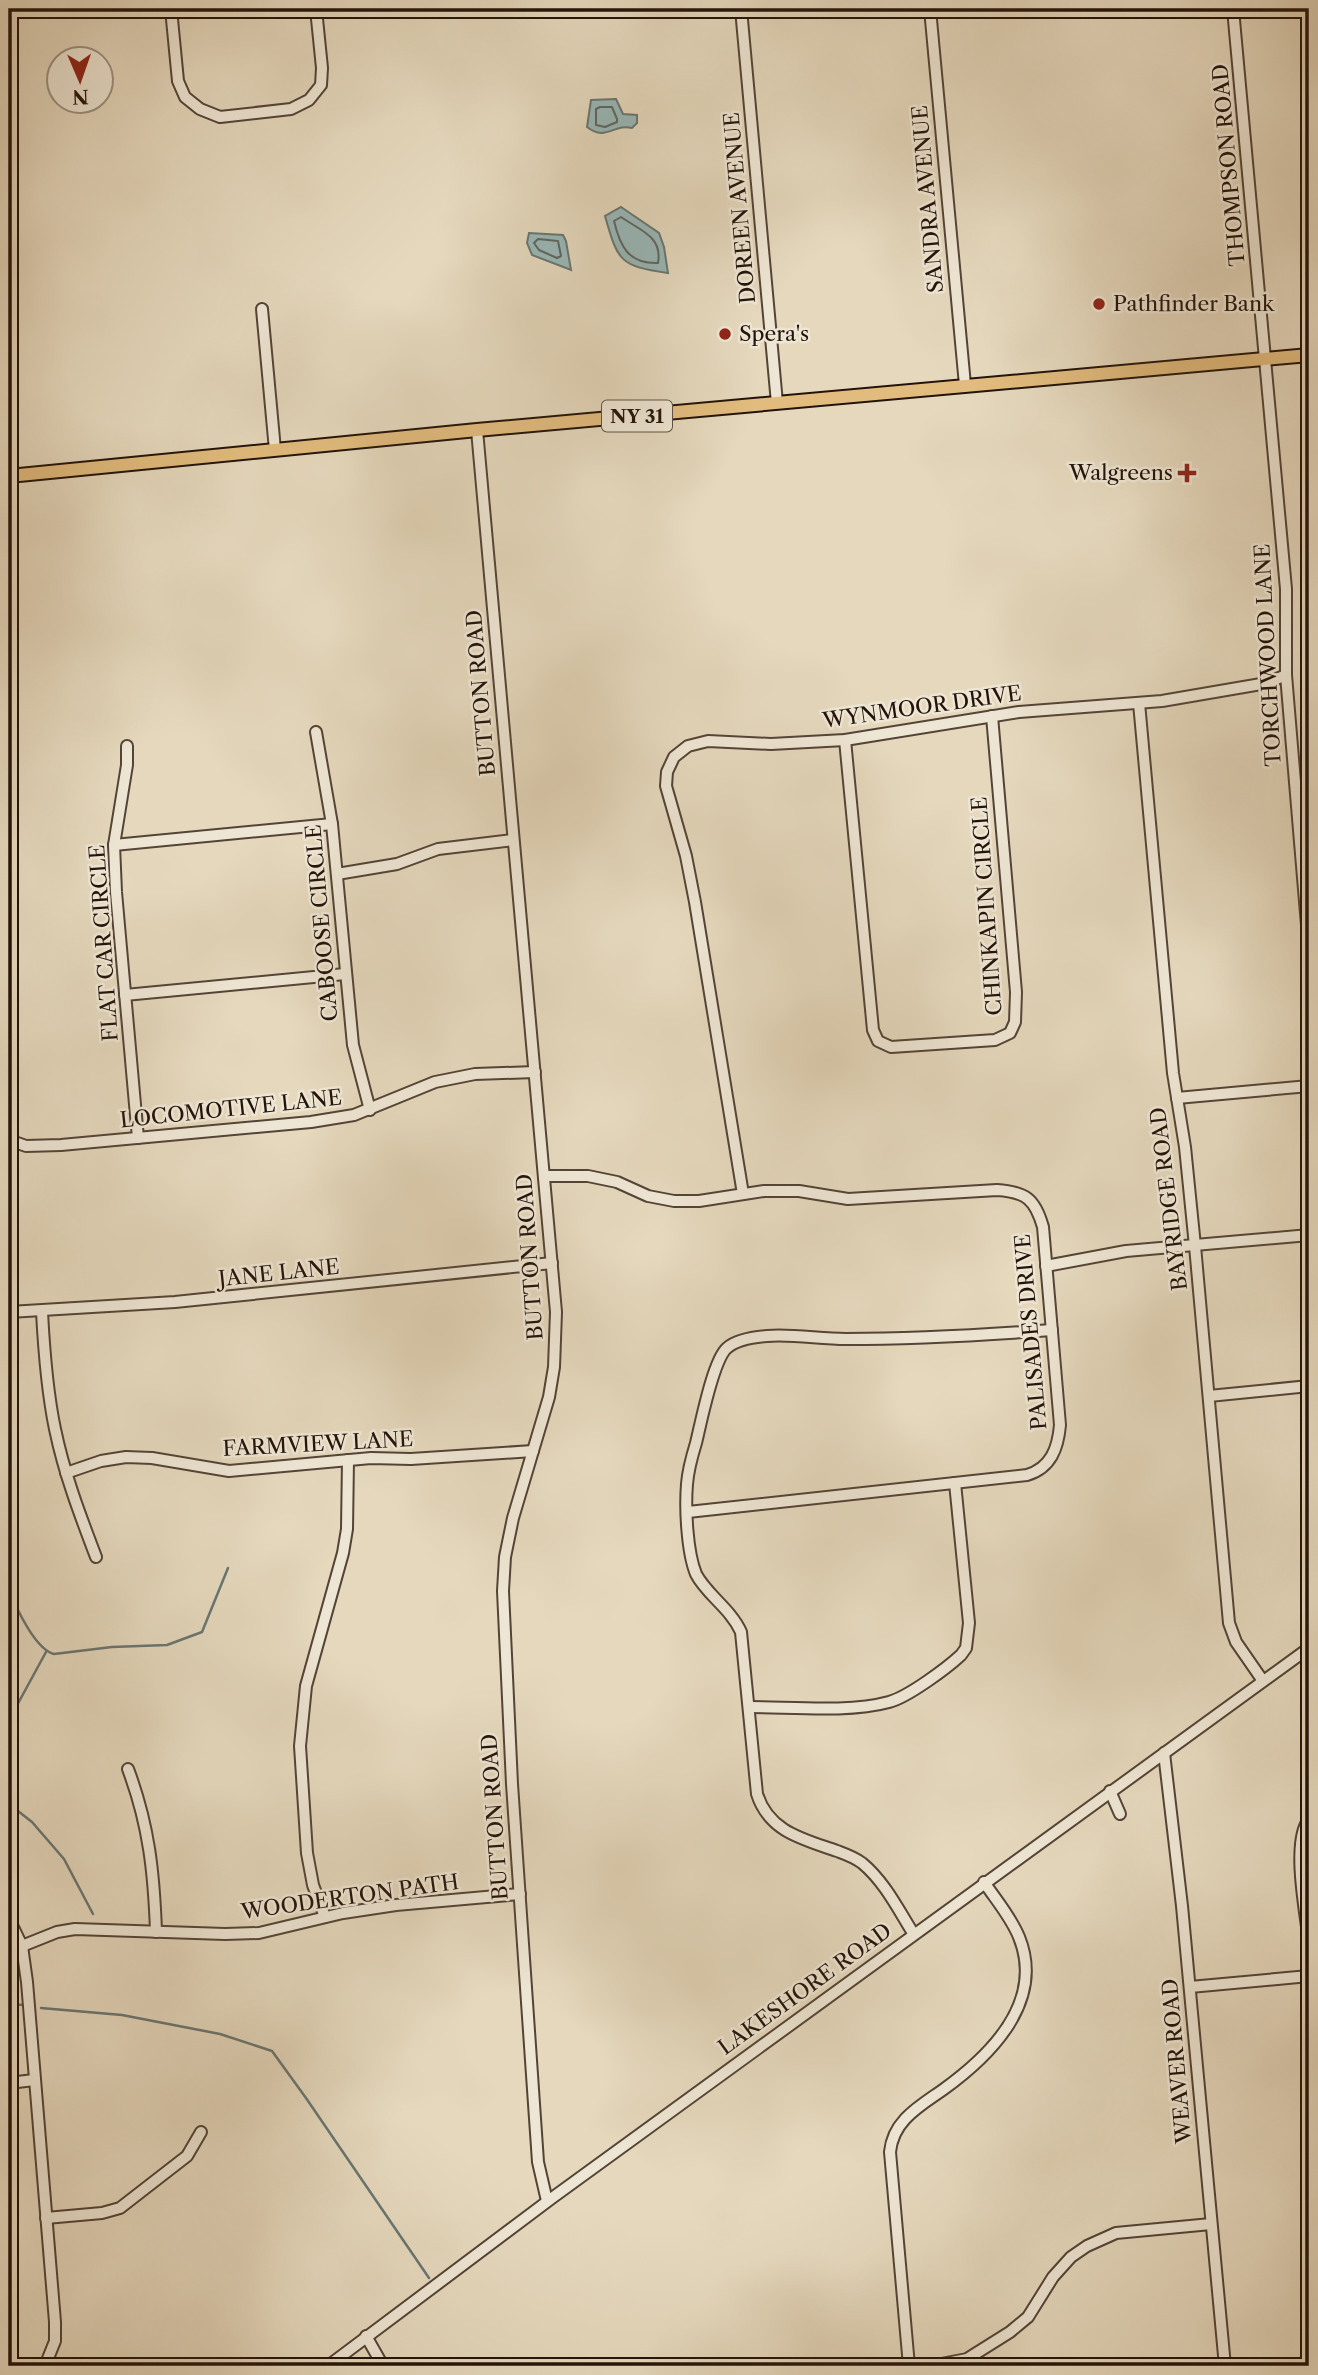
<svg xmlns="http://www.w3.org/2000/svg" width="1318" height="2375" font-family="'Libre Caslon Text',serif">
<style>
.water{fill:#98b8b8;stroke:#697672;stroke-width:2}
.lines{fill:none;stroke-linecap:round;stroke-linejoin:round}
.shore{stroke:#5e6661;stroke-width:2}
.stream{stroke:#697672;stroke-width:2.5}
.minor-casing{stroke:#544437;stroke-width:14}
.major-casing{stroke:#23130a;stroke-width:16}
.minor{stroke:#eee6d4;stroke-width:10}
.major{stroke:#e2bc7e;stroke-width:12}
.poi-dot{fill:#8f2418;stroke:#eee6d4;stroke-width:2.5}
.labels{text-anchor:middle;stroke-width:5;stroke-linejoin:round;paint-order:stroke}
.shield{fill:#eee6d4;stroke:#605247;stroke-width:2}
.shield-label{font-size:19px;font-weight:bold;fill:#23130a}
.street-label{font-size:21px;fill:#23130a;stroke:#eee6d4}
.poi-label{font-size:21px;fill:#23130a;stroke:#eee6d4;text-anchor:start}
</style>
<rect width="100%" height="100%" fill="#e5d8bd"/>
<filter id="stains"><feTurbulence type="fractalNoise" baseFrequency=".00286" numOctaves="4"/><feColorMatrix values="0 0 0 0 .2 0 0 0 0 .09 0 0 0 0 .02 0 0 0 .5 -.17"/></filter>
<radialGradient id="worn" r=".72"><stop offset=".6" stop-color="#630" stop-opacity="0"/><stop offset="1" stop-color="#630" stop-opacity=".3"/></radialGradient>
<g class="water">
<path d="M616,99L623,114L637,115V123L632,128C614,123 606,142 587,127L591,100Z"/>
<path d="M621,207L659,233L664,247L668,273C620,266 618,262 605,216Z"/>
<path d="M529,233L563,235L566,241L571,270L532,255L527,243Z"/>
</g>
<g class="lines">
<g class="shore">
<path d="M600,107H612L617,119V122L605,127L596,125V109Z"/>
<path d="M621,217C639,230 663,236 658,263C628,264 620,246 614,221Z"/>
<path d="M538,239L558,241L561,256L557,258L539,250L534,243Z"/>
</g>
<g class="stream">
<path d="M9,1592C18,1610 35,1649 54,1654L112,1647L167,1645L202,1632L228,1568"/>
<path d="M9,1720L46,1652"/>
<path d="M9,1804L32,1822L64,1859L93,1914"/>
<path d="M9,2004L23,2005"/>
<path d="M41,2008L122,2015L220,2034L272,2051L306,2098L429,2278"/>
</g>
<defs>
<g id="minor">
<path d="M171,9L178,81L185,97L200,109L220,117L291,109L309,100L321,85L322,68L316,9"/>
<path d="M741,9L777,403"/>
<path d="M930,9L965,385"/>
<path d="M1233,9L1286,589V675L1309,949"/>
<path d="M262,309L275,450"/>
<path d="M477,430L556,1312L554,1367L549,1397L513,1518L505,1557L503,1591L512,1784L538,2162L547,2201"/>
<path d="M1139,703L1173,1073L1185,1147L1195,1246L1229,1623L1236,1642L1263,1681"/>
<path d="M316,732L332,824L353,1045L370,1110"/>
<path d="M845,740L873,1030L878,1041L891,1047L995,1040L1010,1033L1015,1022L1016,992L992,716"/>
<path d="M127,746V765L114,845L116,892L138,1138"/>
<path d="M114,845L332,824"/>
<path d="M337,874L397,864L438,849L513,840"/>
<path d="M125,995L345,974"/>
<path d="M1177,1098L1309,1086"/>
<path d="M9,1140L26,1146L61,1145L311,1122L354,1115L435,1082L475,1074L535,1072"/>
<path d="M544,1176H588L617,1182L648,1196L674,1201H699L764,1191H799L848,1199L997,1190C1026,1192 1035,1199 1043,1227L1060,1425C1058,1448 1051,1468 1027,1475L688,1512"/>
<path d="M743,1194L695,902L686,856L666,786L667,772L674,757L688,746L708,741L771,744L845,740L1019,712L1162,701L1267,683L1286,675"/>
<path d="M1046,1266L1126,1251L1309,1235"/>
<path d="M9,1312L175,1302L552,1263"/>
<path d="M42,1312C44,1350 47,1391 55,1429C64,1473 80,1515 96,1557"/>
<path d="M1209,1396L1309,1386"/>
<path d="M66,1473L101,1461L126,1457L152,1458L229,1471L371,1458L411,1459L533,1451"/>
<path d="M749,1707C791,1707 849,1713 889,1702C908,1697 947,1668 961,1655L966,1648L969,1623L955,1483"/>
<path d="M1164,1753L1182,1906L1225,2366"/>
<path d="M128,1769C149,1825 154,1873 156,1932"/>
<path d="M1110,1791L1120,1814"/>
<path d="M1309,1819C1291,1842 1306,1913 1309,1942"/>
<path d="M325,1917L313,1885L307,1853L300,1746L306,1686L343,1553L347,1529L348,1460"/>
<path d="M9,1919L22,1946L27,1982L55,2322V2341L45,2366"/>
<path d="M913,1933C898,1909 884,1881 862,1863C854,1857 845,1854 837,1851C803,1839 769,1832 757,1794L741,1632C731,1609 706,1594 696,1574C687,1552 685,1508 687,1484C688,1471 692,1456 696,1443C701,1423 713,1360 727,1348C736,1340 754,1337 767,1336C793,1334 820,1339 846,1339C915,1339 984,1335 1052,1330"/>
<path d="M22,1946L57,1932L75,1929L225,1934L259,1933L343,1913L396,1905L520,1894"/>
<path d="M1190,1987L1309,1976"/>
<path d="M9,2083L34,2080"/>
<path d="M46,2218L102,2213L120,2208L187,2156L201,2132"/>
<path d="M366,2336L383,2366"/>
<path d="M328,2366L552,2198L1309,1648"/>
<path d="M878,2366L936,2365L967,2359L1010,2332L1028,2317L1053,2277L1071,2257L1087,2246L1116,2233L1211,2224"/>
<path d="M909,2366L890,2152C893,2120 920,2106 944,2089C991,2055 1045,2001 1019,1937C1011,1917 996,1900 984,1882"/>
</g>
<path id="major" d="M9,476L477,430L1309,355"/>
</defs>
<use href="#minor" class="minor-casing"/>
<use href="#major" class="major-casing"/>
<use href="#minor" class="minor"/>
<use href="#major" class="major"/>
</g>
<g class="poi-dot">
<circle cx="1099" cy="304" r="7"/>
<circle cx="725" cy="334" r="7"/>
<path d="M1183.5 462.5h7v7h7v7h-7v7h-7v-7h-7v-7h7z"/>
</g>
<g class="labels">
<rect class="shield" x="602" y="400.5" width="70" height="31" rx="5"/>
<g class="shield-label">
<text x="637" y="423">NY 31</text>
</g>
<g class="street-label">
<text transform="translate(1229 165) rotate(-95)" y="7">THOMPSON ROAD</text>
<text transform="translate(928 199) rotate(-95)" y="7">SANDRA AVENUE</text>
<text transform="translate(740 208) rotate(-95)" y="7">DOREEN AVENUE</text>
<text transform="translate(1268 655) rotate(-93)" y="7">TORCHWOOD LANE</text>
<text transform="translate(481 693) rotate(-95)" y="7">BUTTON ROAD</text>
<text transform="translate(922 707) rotate(-8)" y="7">WYNMOOR DRIVE</text>
<text transform="translate(987 906) rotate(-94)" y="7">CHINKAPIN CIRCLE</text>
<text transform="translate(322 923) rotate(-95)" y="7">CABOOSE CIRCLE</text>
<text transform="translate(104 943) rotate(-94)" y="7">FLAT CAR CIRCLE</text>
<text transform="translate(231 1109) rotate(-6)" y="7">LOCOMOTIVE LANE</text>
<text transform="translate(1169 1199) rotate(-97)" y="7">BAYRIDGE ROAD</text>
<text transform="translate(530 1257) rotate(-94)" y="7">BUTTON ROAD</text>
<text transform="translate(279 1273) rotate(-6)" y="7">JANE LANE</text>
<text transform="translate(1031 1332) rotate(-95)" y="7">PALISADES DRIVE</text>
<text transform="translate(318 1444) rotate(-3)" y="7">FARMVIEW LANE</text>
<text transform="translate(495 1817) rotate(-94)" y="7">BUTTON ROAD</text>
<text transform="translate(350 1897) rotate(-8)" y="7">WOODERTON PATH</text>
<text transform="translate(805 1989) rotate(-36)" y="7">LAKESHORE ROAD</text>
<text transform="translate(1177 2061) rotate(-95)" y="7">WEAVER ROAD</text>
</g>
<g class="poi-label">
<text x="1113" y="311">Pathfinder Bank</text>
<text x="739" y="341">Spera's</text>
<text x="1173" y="480" text-anchor="end">Walgreens</text>
</g>
</g>
<rect width="1318" height="2375" fill="none" stroke="#e5d8bd" stroke-width="35"/>
<rect x="10" y="10" width="1297" height="2354" fill="none" stroke="#23130a" stroke-width="3.5"/>
<rect x="18" y="18" width="1283" height="2340" fill="none" stroke="#23130a" stroke-width="2"/>
<g transform="translate(80 80) rotate(178)"><circle r="33" fill="#eee6d4" stroke="#9d9283" stroke-width="2"/>
<path d="M0-5L12 26L0 18L-12 26Z" fill="#8f2418"/>
<text y="-10" font-size="19" font-weight="bold" text-anchor="middle" fill="#23130a">N</text>
</g>
<rect width="100%" height="100%" filter="url(#stains)"/>
<rect width="100%" height="100%" fill="url(#worn)"/>
</svg>
